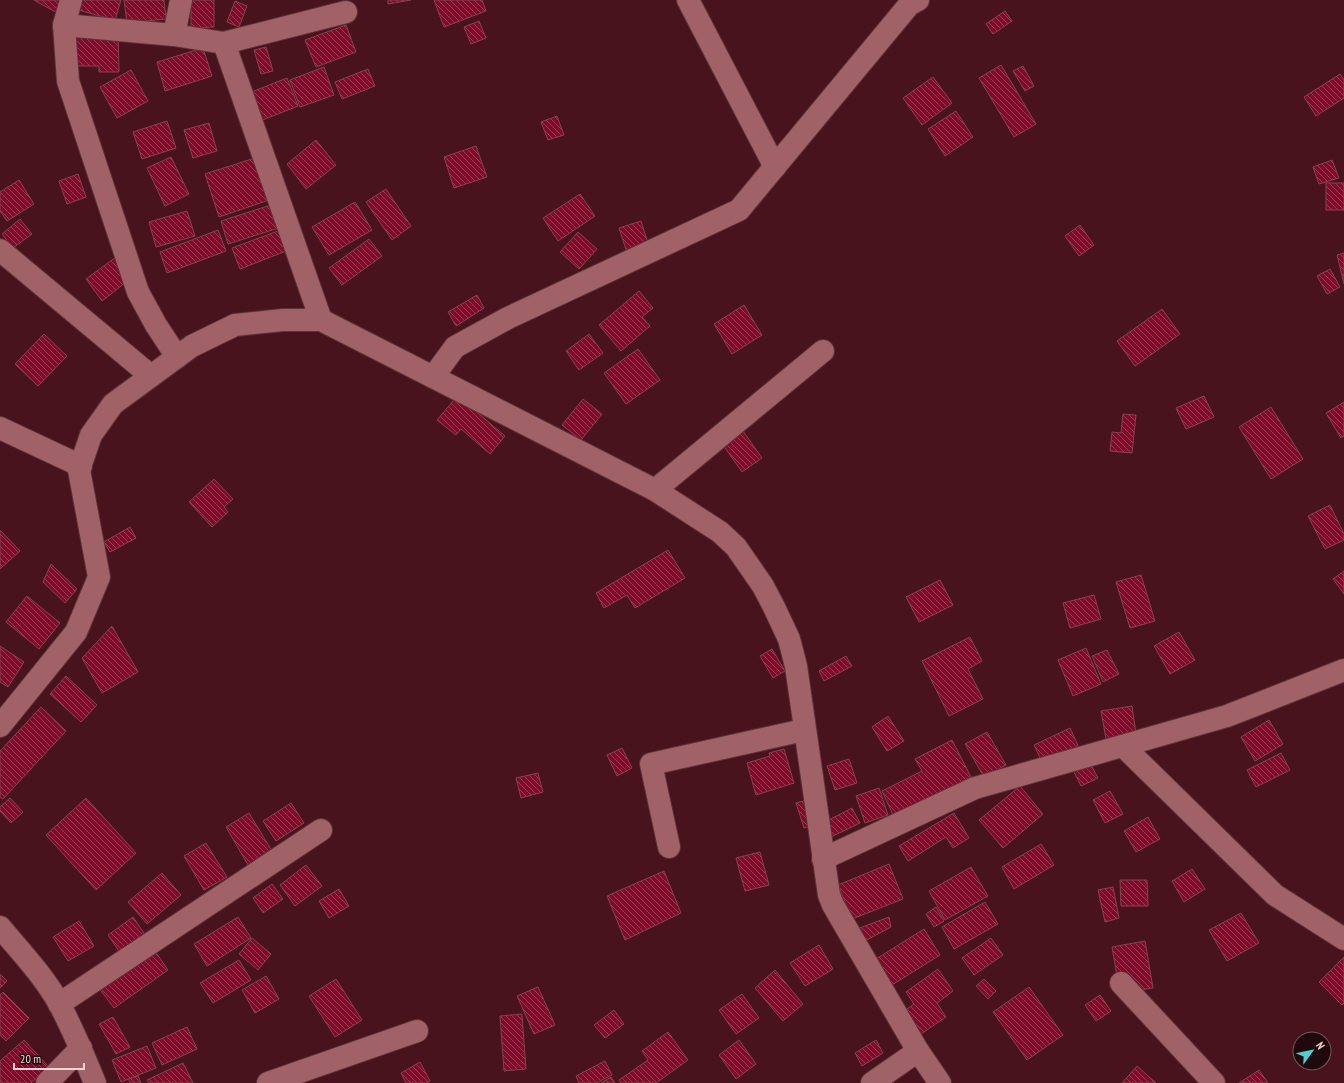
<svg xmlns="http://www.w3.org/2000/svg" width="1344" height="1083" font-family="'PT Sans Narrow',sans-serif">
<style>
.building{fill:url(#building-back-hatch);stroke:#81464c}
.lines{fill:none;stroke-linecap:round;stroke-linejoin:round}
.minor-casing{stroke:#5c3338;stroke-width:24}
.tertiary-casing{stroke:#5c3338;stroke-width:24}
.minor{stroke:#a06267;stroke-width:22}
.tertiary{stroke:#a06267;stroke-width:22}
</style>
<defs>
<pattern id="building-back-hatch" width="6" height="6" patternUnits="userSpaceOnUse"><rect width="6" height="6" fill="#83092b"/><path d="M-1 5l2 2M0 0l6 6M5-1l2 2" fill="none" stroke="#9b3853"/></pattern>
</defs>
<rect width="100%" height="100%" fill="#48131c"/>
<g class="building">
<path d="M34,0H64L57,13Z"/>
<path d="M80,0H121L115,20L78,10Z"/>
<path d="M124,0H164L166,19L127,23Z"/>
<path d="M191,0H214V27L191,28Z"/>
<path d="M388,0H411L388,4Z"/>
<path d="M434,0H482L486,11L444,27Z"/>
<path d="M235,1L247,6L239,27L227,22Z"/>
<path d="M1005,11L1012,21L993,34L986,24Z"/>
<path d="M479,21L486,38L471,44L464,27Z"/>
<path d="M346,25L356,52L316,67L305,40Z"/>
<path d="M118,31L119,72H99V66H74V32Z"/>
<path d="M266,47L273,71L261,74L254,50Z"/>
<path d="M203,48L212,76L165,91L157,62Z"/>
<path d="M1001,65L1036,124L1014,137L979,78Z"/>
<path d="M1023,66L1034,86L1025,91L1013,71Z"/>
<path d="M324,67L334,95L300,107L290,80Z"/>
<path d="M368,69L375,86L342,99L335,82Z"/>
<path d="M131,70L148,101L117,118L100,87Z"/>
<path d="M1340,74L1344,80V98L1316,116L1304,97Z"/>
<path d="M933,77L952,103L922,125L903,98Z"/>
<path d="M287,78L298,106L260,121L249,93Z"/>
<path d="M956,111L973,137L945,156L928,129Z"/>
<path d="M557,116L564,135L548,140L541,122Z"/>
<path d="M167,121L176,148L142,159L133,132Z"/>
<path d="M209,123L217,151L193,158L184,130Z"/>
<path d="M316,140L336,165L306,189L287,164Z"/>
<path d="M476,146L487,177L454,188L444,157Z"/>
<path d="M171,157L189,194L165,206L147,168Z"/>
<path d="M258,157L272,199L219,217L205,174Z"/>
<path d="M1332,160L1339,178L1319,184L1313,167Z"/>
<path d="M78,174L86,197L67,204L59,181Z"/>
<path d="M19,180L34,204L7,221L0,211V192Z"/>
<rect x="1326" y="183" width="18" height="27"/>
<path d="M386,189L411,226L392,240L366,202Z"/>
<path d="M580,194L595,216L558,241L543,218Z"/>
<path d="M355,202L372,230L329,255L312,227Z"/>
<path d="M277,203L285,226L228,244L221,221Z"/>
<path d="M187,211L195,236L156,247L149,222Z"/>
<path d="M20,219L32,234L13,248L2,234Z"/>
<path d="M641,221L651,253L629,259L619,228Z"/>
<path d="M1080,225L1094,245L1079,256L1065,236Z"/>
<path d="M286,228L294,248L240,269L232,248Z"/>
<path d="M218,230L226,251L167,273L160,252Z"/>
<path d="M578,232L597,249L579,269L560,252Z"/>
<path d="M369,239L382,256L342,285L329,268Z"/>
<path d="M1344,253V284L1337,255Z"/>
<path d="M120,254L135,275L102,301L86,279Z"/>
<path d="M1330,269L1340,287L1327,294L1317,276Z"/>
<path d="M639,291L653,308L642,317L650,326L621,351L599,325Z"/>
<path d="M477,295L484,308L456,326L448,312Z"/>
<path d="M744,305L762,335L732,354L714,324Z"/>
<path d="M1162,309L1180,334L1135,366L1117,341Z"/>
<path d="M44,334L67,356L38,386L15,364Z"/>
<path d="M589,334L603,353L579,370L566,351Z"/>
<path d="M638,349L660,380L626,404L604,373Z"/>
<path d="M459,394L473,409L505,436L490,454L461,429L456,435L437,420Z"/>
<path d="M1204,396L1214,417L1186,429L1176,408Z"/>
<path d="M583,399L602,414L581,440L562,425Z"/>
<path d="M1344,402V436L1341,438L1326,413Z"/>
<path d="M1271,407L1303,459L1271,479L1239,427Z"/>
<path d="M1123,414L1136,415L1132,453L1110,451L1112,432L1121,433Z"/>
<path d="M736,421L762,458L742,472L716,435Z"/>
<path d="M214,479L233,499L224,507L228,512L212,527L189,502Z"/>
<path d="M1330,505L1344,534V540L1325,549L1308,516Z"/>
<path d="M130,527L136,538L110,552L104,542Z"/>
<path d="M0,530L20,551L0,569Z"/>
<path d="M668,550L685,578L635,608L627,595L604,608L596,593Z"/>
<path d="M51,564L77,589L65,603L43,582Z"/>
<path d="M1344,571V594L1333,579Z"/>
<path d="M1141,575L1155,621L1130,628L1116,582Z"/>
<path d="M940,580L953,605L919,622L906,597Z"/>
<path d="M1094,595L1101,619L1070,628L1063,603Z"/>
<path d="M27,596L60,623L39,649L6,622Z"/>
<path d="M112,626L138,672L102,693L82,658Z"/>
<path d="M1179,632L1195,660L1170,674L1154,646Z"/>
<path d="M970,637L982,661L968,669L983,699L949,716L922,661Z"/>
<path d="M0,646L24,662L8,687L0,682Z"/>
<path d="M1086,648L1101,684L1073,696L1058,660Z"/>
<path d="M772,649L785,671L773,678L760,656Z"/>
<path d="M1107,650L1119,674L1103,682L1092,656Z"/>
<path d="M846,656L852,666L824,681L819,671Z"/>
<path d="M66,676L97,705L81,722L50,694Z"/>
<path d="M1132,706L1136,734L1106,739L1101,711Z"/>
<path d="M41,707L66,731L3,799L0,797V751Z"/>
<path d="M888,716L904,741L887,751L872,727Z"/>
<path d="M1269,720L1283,744L1255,761L1241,737Z"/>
<path d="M1070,728L1081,752L1045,768L1034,745Z"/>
<path d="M987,732L1006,765L984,777L965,744Z"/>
<path d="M952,740L971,777L893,815L882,791L922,771L915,759Z"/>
<path d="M622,748L632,768L617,776L607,755Z"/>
<path d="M784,749L794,783L756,795L747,763L770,756L769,753Z"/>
<path d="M1281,753L1290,770L1256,787L1247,770Z"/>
<path d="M849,759L857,783L835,790L827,766Z"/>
<path d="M1090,763L1098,778L1081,786L1073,770Z"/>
<path d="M538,773L543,792L521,798L516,778Z"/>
<path d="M1020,786L1043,814L1003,848L979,820Z"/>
<path d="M879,788L888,815L865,823L856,796Z"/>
<path d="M1110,791L1123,814L1105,823L1093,800Z"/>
<path d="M817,797L825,821L804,828L796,803Z"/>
<path d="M10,798L23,812L11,823L0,811V807Z"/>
<path d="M86,798L136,853L96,890L46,835Z"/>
<path d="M291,803L304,823L276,841L263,821Z"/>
<path d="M852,808L860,823L831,837L823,823Z"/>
<path d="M249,813L272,851L248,865L226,827Z"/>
<path d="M954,813L969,838L953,848L946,837L908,861L899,846Z"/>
<path d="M1148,817L1160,839L1136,852L1124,831Z"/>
<path d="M206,843L227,877L204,890L184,856Z"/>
<path d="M1041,844L1054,865L1014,889L1002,867Z"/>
<path d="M760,852L769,885L745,891L736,858Z"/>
<path d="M889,864L903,899L852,919L838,885Z"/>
<path d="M306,865L322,886L295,906L280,885Z"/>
<path d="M971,867L988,896L945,920L929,891Z"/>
<path d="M1192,869L1205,889L1184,902L1172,881Z"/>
<path d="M664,871L681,913L625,940L607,896Z"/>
<path d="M162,873L181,895L147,924L128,902Z"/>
<path d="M1120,880H1147L1148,906H1121Z"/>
<path d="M272,884L283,899L263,913L253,898Z"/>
<path d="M1113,887L1119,918L1105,922L1098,890Z"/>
<path d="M339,889L349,906L329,918L319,901Z"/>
<path d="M985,902L998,924L954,949L942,927Z"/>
<path d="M936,907L944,921L934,927L926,914Z"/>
<path d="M1241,913L1259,943L1227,961L1209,930Z"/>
<path d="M133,917L148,939L123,957L108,935Z"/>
<path d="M238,917L251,938L207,966L194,944Z"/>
<path d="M889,917L891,927L863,942L857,929Z"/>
<path d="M79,921L94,946L68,961L53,937Z"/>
<path d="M924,929L940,955L892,985L876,959Z"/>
<path d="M252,938L271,954L258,970L239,954Z"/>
<path d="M991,938L1003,955L974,975L962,958Z"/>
<path d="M1145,941L1153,988L1120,993L1112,947Z"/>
<path d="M819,945L833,969L805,986L790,963Z"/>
<path d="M153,948L168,970L114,1008L98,987Z"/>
<path d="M1344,957V1003L1342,1005L1319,982Z"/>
<path d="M239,960L251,980L213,1003L200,983Z"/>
<path d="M938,969L953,991L937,1003L946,1017L921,1034L904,1011L914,1004L906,992Z"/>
<path d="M775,970L803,1004L783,1021L755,988Z"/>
<path d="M0,974L7,981L0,988Z"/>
<path d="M266,976L279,999L255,1013L242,990Z"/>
<path d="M336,979L362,1020L335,1037L309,996Z"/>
<path d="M984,979L996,991L988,999L976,986Z"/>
<path d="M538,987L555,1025L534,1034L517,996Z"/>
<path d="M1029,987L1063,1035L1027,1060L993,1012Z"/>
<path d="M3,992L29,1018L6,1041L0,1035V995Z"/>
<path d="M742,994L759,1018L736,1034L719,1010Z"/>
<path d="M1100,995L1111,1011L1096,1021L1085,1005Z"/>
<path d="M614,1010L624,1024L605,1038L594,1025Z"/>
<path d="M522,1014L526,1069L504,1071L500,1016Z"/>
<path d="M113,1017L130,1047L116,1054L99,1024Z"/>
<path d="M187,1027L197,1049L162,1065L152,1043Z"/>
<path d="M668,1032L688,1060L656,1083H621L619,1080L648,1060L642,1051Z"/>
<path d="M24,1040L49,1067L31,1083H0V1061Z"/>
<path d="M739,1040L756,1064L736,1079L719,1055Z"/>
<path d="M876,1040L883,1053L862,1066L855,1053Z"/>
<path d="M147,1046L156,1068L121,1082L112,1060Z"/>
<path d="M605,1061L612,1075L596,1083H579L576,1076Z"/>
<path d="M420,1062L430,1081L426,1083H406L401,1073Z"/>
<path d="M183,1063L193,1083H149L147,1080Z"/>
<path d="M1137,1066L1156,1083H1122Z"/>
<path d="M1259,1070L1268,1083H1239Z"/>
<path d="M138,1076L141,1083H130L129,1079Z"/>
<path d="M611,1077L615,1083H601Z"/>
</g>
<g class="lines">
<defs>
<g id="minor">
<path d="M71,0L64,25L174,35L224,43L346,12"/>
<path d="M688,0L775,167"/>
<path d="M64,25L68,81L138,292L156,325L177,357"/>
<path d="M174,35L181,0"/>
<path d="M0,250L151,376"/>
<path d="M321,320L655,490L720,532L736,547L763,586L774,607L789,639L796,666L829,895L833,905L918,1051L940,1083"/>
<path d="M433,377L455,347L508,318L739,210L909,5L918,0"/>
<path d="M0,428L81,466"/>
<path d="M655,490L823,351"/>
<path d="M0,726L76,632L99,577L79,470L91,435L113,404L192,346L235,325L283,320H321L224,43"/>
<path d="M1123,746L1275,895L1344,939"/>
<path d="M669,847L651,764L804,730"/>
<path d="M823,859L975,788L1227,716L1344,670"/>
<path d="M1121,983L1214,1083"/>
<path d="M59,1004L321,830"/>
<path d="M47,1083L81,1048"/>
<path d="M268,1083L417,1031"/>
<path d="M872,1083L918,1051"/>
</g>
<path id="tertiary" d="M0,927C21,952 44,976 60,1005C73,1030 84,1056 95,1083"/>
</defs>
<use href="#minor" class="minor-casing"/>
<use href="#tertiary" class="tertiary-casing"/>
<use href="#minor" class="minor"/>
<use href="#tertiary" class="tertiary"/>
</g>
<g transform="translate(1312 1051) rotate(57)"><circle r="19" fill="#20090c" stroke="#765a5c"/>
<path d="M0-3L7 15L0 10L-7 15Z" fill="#52cdcc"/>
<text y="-6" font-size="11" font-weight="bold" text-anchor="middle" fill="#f7d3d5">N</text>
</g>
<path d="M14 1063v6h70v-6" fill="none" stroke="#f7d3d5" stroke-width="2"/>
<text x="20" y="1063" font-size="12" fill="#f7d3d5" stroke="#20090c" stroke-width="3" paint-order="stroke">20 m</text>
</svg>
